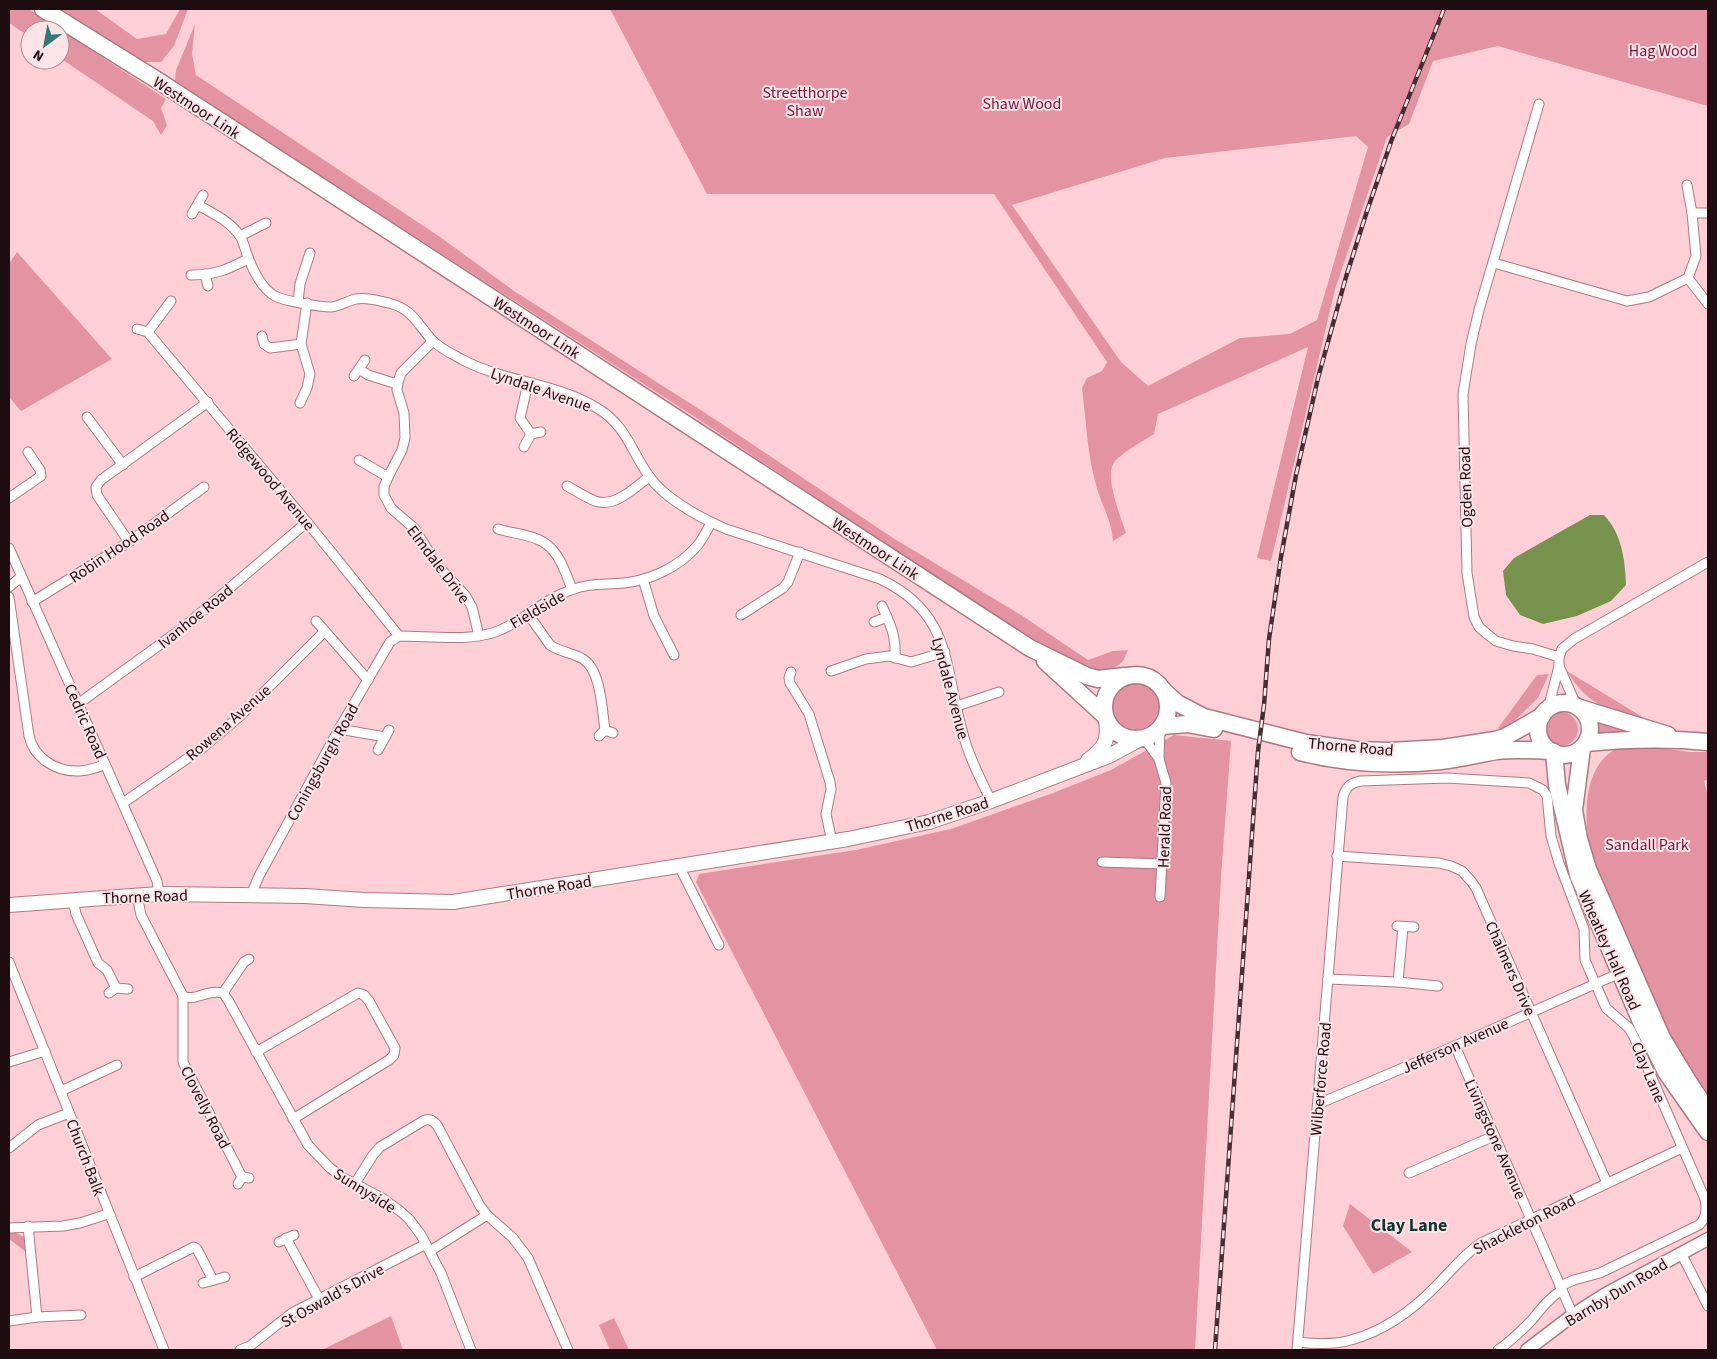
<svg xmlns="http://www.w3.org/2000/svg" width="1717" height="1359" font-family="'Source Sans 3',sans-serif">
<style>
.green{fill:#e493a3;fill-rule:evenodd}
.water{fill:#77924d}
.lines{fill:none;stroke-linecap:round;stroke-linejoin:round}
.street-casing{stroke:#ae7882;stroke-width:11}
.secondary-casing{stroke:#ae7882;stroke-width:15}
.primary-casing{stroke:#ae7882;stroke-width:16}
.highway-casing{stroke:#ae7882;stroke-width:19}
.street{stroke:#fff;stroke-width:9}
.secondary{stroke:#fff;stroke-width:12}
.primary{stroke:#fff;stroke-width:14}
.highway{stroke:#fff;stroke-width:16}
.rail-casing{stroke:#462e33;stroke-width:4.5}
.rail{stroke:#fce3e7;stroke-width:2.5;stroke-dasharray:8;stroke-linecap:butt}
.labels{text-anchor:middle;stroke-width:4;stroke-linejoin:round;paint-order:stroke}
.park-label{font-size:16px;fill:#771737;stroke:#fce3e7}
.street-label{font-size:16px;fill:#1f0c10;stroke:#fce3e7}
.neighbourhood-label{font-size:18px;font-weight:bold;fill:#123431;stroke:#fce3e7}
</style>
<rect width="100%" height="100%" fill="#ffcfd7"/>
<g class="green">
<path d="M9,9H29L166,99L161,108L167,125L161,135L153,121L60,58V30H30V37L9,23Z"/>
<path d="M61,9H95L137,39L166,34L180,9H188L174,46L161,62H143Z"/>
<path d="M610,9H1708V106L1498,46L1433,61L1409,124L1387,137L1335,289L1271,561L1257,558L1308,347L1158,414L1154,434C1143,441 1122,453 1115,461C1103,475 1121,517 1126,533L1113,541C1111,517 1100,503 1095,481C1087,451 1086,419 1082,388L1087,378L1102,371L1107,362L994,194H707ZM1356,136L1368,147L1317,320L1290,334L1240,338L1148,386L1121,362L1012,205L1165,158Z"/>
<path d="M195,24L192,54L196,75L440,237L514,291L713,418L893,538L1021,615L1088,660L1113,651L1128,650C1126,654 1124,661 1121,663C1098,683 1052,652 1030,641L695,417L189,91L175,81L176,70Z"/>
<path d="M17,252L112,359L21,411L9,397V264Z"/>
<path d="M1567,671L1644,718C1608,711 1586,704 1567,671Z"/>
<path d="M1549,674L1538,698L1502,733L1498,728L1537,675Z"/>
<circle cx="1135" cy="706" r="24"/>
<circle cx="1561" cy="729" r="17"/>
<path d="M1592,716L1642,734L1594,737L1596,731Z"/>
<path d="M1174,735L1231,741L1221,877L1195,1350H937L696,882L699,874L856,850L951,829L1053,793L1111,770Z"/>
<path d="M1652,747L1691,752H1708V779L1704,781L1708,797V1094C1700,1084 1691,1075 1684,1064C1656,1021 1637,962 1617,914C1606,887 1590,858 1587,828C1585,801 1588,769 1611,752C1620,744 1641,747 1652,747Z"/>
<path d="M1350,1204L1412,1252L1373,1274L1343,1226Z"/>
<path d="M14,1232L24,1237L27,1251L26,1252L9,1239V1233Z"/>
<path d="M391,1316L403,1350H322Z"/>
<path d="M614,1318L629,1350H610L599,1325Z"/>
</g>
<path class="water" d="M1590,515H1604C1622,534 1625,560 1626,585L1611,601L1577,616L1543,624L1520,615L1506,595L1503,571L1514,558Z"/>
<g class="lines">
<defs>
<g id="street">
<path d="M1539,104L1479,310L1471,344L1463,394L1467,573L1474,617L1479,627L1487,634L1496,641L1513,646L1533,649L1559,657V666L1548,709"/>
<path d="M198,205C212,213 230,221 240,236C244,242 245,250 248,257C253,270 262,289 275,296C284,301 320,307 331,307C340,306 347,301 356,299C367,297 379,301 389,303C412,309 417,323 431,339C439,348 452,354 463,360C505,382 556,383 597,408C626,425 631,451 649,476C665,499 701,518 726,529L880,579C952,613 944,666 962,730C968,755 980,778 991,801"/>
<path d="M1692,213H1708"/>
<path d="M192,214L203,195"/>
<path d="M240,236L266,223"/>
<path d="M1494,263L1627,301L1649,297L1688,278L1696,256L1692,213L1687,185"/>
<path d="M205,274L208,286"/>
<path d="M191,275C216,275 226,270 248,259"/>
<path d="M1688,278L1708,304"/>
<path d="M298,302L300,284L310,253"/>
<path d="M137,329L148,332L151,336L307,522L399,636"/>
<path d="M148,332L171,301"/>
<path d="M262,336L264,344L270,348L301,344"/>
<path d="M433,341L401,373L398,382L397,390L404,413L405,438L402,450L388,477L384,487V495L391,508L415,529L437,565L465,595L472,607L479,636"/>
<path d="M359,369L368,375L397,384"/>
<path d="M354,376L365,360"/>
<path d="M528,383L520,418L531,434"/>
<path d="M300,403L307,388L310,374L301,344L307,303"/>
<path d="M87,417L123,465"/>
<path d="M524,447L531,434L541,432"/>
<path d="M359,460L388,477"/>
<path d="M567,486C576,491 585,497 595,501C615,508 634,488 649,477"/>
<path d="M9,498L41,476L40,470L28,452"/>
<path d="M498,529C511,533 525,534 537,539C558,547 564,569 572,589"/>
<path d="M129,542L97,495L96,487L101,480L208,402"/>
<path d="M9,548L157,881L159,894"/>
<path d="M643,579L654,616L674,655"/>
<path d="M9,587L21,577"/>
<path d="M9,597L29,736C34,758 56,772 79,771C88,771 97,767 105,765"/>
<path d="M32,602L129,542L204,487"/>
<path d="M882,606C891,626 896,635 895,658"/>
<path d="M528,614L550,645C560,652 573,653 583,659C601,670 602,710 605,730"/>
<path d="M741,615L783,588L788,582L800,552"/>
<path d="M316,621L368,680"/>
<path d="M874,622L887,617"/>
<path d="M1559,657L1562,649L1574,639L1708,562"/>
<path d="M1559,666L1576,705"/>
<path d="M831,671L866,659L889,656L911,662L945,652"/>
<path d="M791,672L789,678L790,683L809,714L830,782L831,789L826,814L832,842"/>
<path d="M78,704L184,627L307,522"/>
<path d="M957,706L999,692"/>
<path d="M339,729L385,737"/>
<path d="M599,736L605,730L613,733"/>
<path d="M1144,738L1159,759L1166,783L1160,897"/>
<path d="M378,750L389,730"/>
<path d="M1159,759L1160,728"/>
<path d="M123,803L201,749L240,716L324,632"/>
<path d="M1337,856L1439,863L1451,866L1462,871L1471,881L1476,888L1607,1183"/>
<path d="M1102,862L1163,864"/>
<path d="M679,866L719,945"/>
<path d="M137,895L141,915L183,996V1062L242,1177"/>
<path d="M253,895V890L259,876L339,729L390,642L399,636C429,636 470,642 498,631C524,621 544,599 571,590C588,583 605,585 624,583C651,580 679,567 697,546C703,539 707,530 711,523"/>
<path d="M73,900L76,914L98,963L107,970L116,988"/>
<path d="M1397,926L1414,927"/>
<path d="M9,962L164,1350"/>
<path d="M1328,979L1398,982L1438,986"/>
<path d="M1398,982L1403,927"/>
<path d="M109,993L116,988L128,989"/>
<path d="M223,993L244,962L249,959"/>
<path d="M183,996C196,1002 205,989 223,993L228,1000L308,1145L330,1168L342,1177L382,1198L400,1211L409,1219L421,1235L441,1273L471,1350"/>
<path d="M1455,1046L1573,1315"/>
<path d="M256,1052L358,993L364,995L369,1001L395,1048L394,1055L389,1060L293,1119"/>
<path d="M9,1062L45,1051"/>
<path d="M61,1091L117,1065"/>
<path d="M1318,1104L1455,1046L1620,973"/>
<path d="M9,1148L38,1125L69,1113"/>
<path d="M1409,1173L1494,1136"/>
<path d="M238,1184L242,1177L249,1178"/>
<path d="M354,1185L373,1155L380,1147L423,1121C429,1118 432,1120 437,1125L480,1206L487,1215"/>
<path d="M28,1226L37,1317"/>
<path d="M9,1228L63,1226L80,1223L108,1214"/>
<path d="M286,1238L319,1299"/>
<path d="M279,1242L294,1235"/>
<path d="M430,1251L487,1215L513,1238L528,1258L568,1350"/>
<path d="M1681,1253L1708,1306"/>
<path d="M134,1277L194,1247L197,1249L213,1280"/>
<path d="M203,1283L225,1277"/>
<path d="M9,1321L37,1317L81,1315"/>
<path d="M1298,1342C1315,1344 1334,1345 1351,1340C1384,1331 1414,1309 1437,1285C1453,1269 1462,1256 1481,1243L1682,1148"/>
<path d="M240,1350L250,1346L292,1313L426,1244"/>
<path d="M1297,1350L1343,797C1346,787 1350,783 1361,781L1447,778L1529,783L1543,790L1547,796L1551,836L1559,863L1584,929L1585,960L1606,1008L1629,1028L1634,1037L1705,1199C1707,1208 1707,1218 1699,1225L1600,1273L1574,1280L1560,1286"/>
<path d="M1498,1350C1510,1342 1521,1331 1531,1321C1541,1309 1549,1298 1562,1290"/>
</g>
<path id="secondary" d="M1527,1350L1573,1315L1604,1295L1708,1239"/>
<g id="primary">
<path d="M1088,760C1105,748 1109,740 1106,720"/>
<path d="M9,905L159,894L305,896L364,900L453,902L848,839L929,822L991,801L1109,756L1142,738"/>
</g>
<g id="highway">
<path d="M43,9L157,80L1030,648L1087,676L1098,679L1124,676"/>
<path d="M1045,661L1104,715"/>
<circle cx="1136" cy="707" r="32"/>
<path d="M1165,692L1177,703L1204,717L1306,743L1356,750L1390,751L1443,748L1495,740L1505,737L1542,716"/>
<circle cx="1564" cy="729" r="26"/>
<path d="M1580,708L1668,735"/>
<path d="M1162,726L1188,724L1214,729"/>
<path d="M1586,743C1627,739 1667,738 1708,742"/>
<path d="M1582,748L1574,810L1579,839L1588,869L1662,1038L1688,1081L1708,1111"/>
<path d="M1300,752C1346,764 1394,766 1441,761C1460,759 1479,754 1497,751C1515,749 1533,750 1551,751"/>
<path d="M1554,752L1557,785L1578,875L1642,1024L1666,1072L1708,1132"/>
</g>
</defs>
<use href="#street" class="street-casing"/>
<use href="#secondary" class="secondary-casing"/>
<use href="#primary" class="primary-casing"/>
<use href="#highway" class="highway-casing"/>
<use href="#street" class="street"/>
<use href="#secondary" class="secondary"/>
<use href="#primary" class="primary"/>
<use href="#highway" class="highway"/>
<defs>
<path id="rail" d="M1215,1350L1258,751L1264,705L1269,639L1281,557L1296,475L1318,378L1346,277L1367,211L1392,139L1444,9"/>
</defs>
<use href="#rail" class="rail-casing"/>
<use href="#rail" class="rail"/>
</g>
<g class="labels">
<g class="park-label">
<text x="1663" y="56">Hag Wood</text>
<text x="805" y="98">Streetthorpe<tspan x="805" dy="18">Shaw</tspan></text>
<text x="1022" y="109">Shaw Wood</text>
<text x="1647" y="850">Sandall Park</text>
</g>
<g class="street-label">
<text transform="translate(197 107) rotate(33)" y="6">Westmoor Link</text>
<text transform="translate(537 327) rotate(33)" y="6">Westmoor Link</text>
<text transform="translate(541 389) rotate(19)" y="6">Lyndale Avenue</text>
<text transform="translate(271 479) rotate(50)" y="6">Ridgewood Avenue</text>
<text transform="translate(1465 487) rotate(-92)" y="6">Ogden Road</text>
<text transform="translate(119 546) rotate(-34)" y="6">Robin Hood Road</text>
<text transform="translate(876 548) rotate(33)" y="6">Westmoor Link</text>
<text transform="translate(439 564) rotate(53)" y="6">Elmdale Drive</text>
<text transform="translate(537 609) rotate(-30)" y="6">Fieldside</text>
<text transform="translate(195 616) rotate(-39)" y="6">Ivanhoe Road</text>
<text transform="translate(951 688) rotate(75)" y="6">Lyndale Avenue</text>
<text transform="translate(86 721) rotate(66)" y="6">Cedric Road</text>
<text transform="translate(228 722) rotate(-41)" y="6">Rowena Avenue</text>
<text transform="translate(1351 746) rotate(5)" y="6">Thorne Road</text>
<text transform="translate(322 762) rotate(-61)" y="6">Coningsburgh Road</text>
<text transform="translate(947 814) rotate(-17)" y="6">Thorne Road</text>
<text transform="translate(1164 827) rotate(-88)" y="6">Herald Road</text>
<text transform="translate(549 887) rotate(-9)" y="6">Thorne Road</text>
<text transform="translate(145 896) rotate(-2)" y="6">Thorne Road</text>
<text transform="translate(1610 950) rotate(66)" y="6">Wheatley Hall Road</text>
<text transform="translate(1511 968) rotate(66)" y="6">Chalmers Drive</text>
<text transform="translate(1455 1045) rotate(-24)" y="6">Jefferson Avenue</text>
<text transform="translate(1649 1072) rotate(67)" y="6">Clay Lane</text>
<text transform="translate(1320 1079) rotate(-85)" y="6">Wilberforce Road</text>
<text transform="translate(206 1107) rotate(63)" y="6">Clovelly Road</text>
<text transform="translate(1496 1139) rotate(66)" y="6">Livingstone Avenue</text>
<text transform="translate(86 1157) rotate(69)" y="6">Church Balk</text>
<text transform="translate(365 1190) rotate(32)" y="6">Sunnyside</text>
<text transform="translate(1524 1224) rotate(-27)" y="6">Shackleton Road</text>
<text transform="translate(1616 1292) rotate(-31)" y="6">Barnby Dun Road</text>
<text transform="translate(332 1295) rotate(-29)" y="6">St Oswald's Drive</text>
</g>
<g class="neighbourhood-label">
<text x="1409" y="1231">Clay Lane</text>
</g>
</g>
<rect width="1717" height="1359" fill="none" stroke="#1f0c10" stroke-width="20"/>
<g transform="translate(45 45) rotate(212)"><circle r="24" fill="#fce3e7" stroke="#a48d91"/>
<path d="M0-4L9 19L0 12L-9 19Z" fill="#307871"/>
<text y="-8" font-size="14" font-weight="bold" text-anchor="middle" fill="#1f0c10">N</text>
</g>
</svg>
